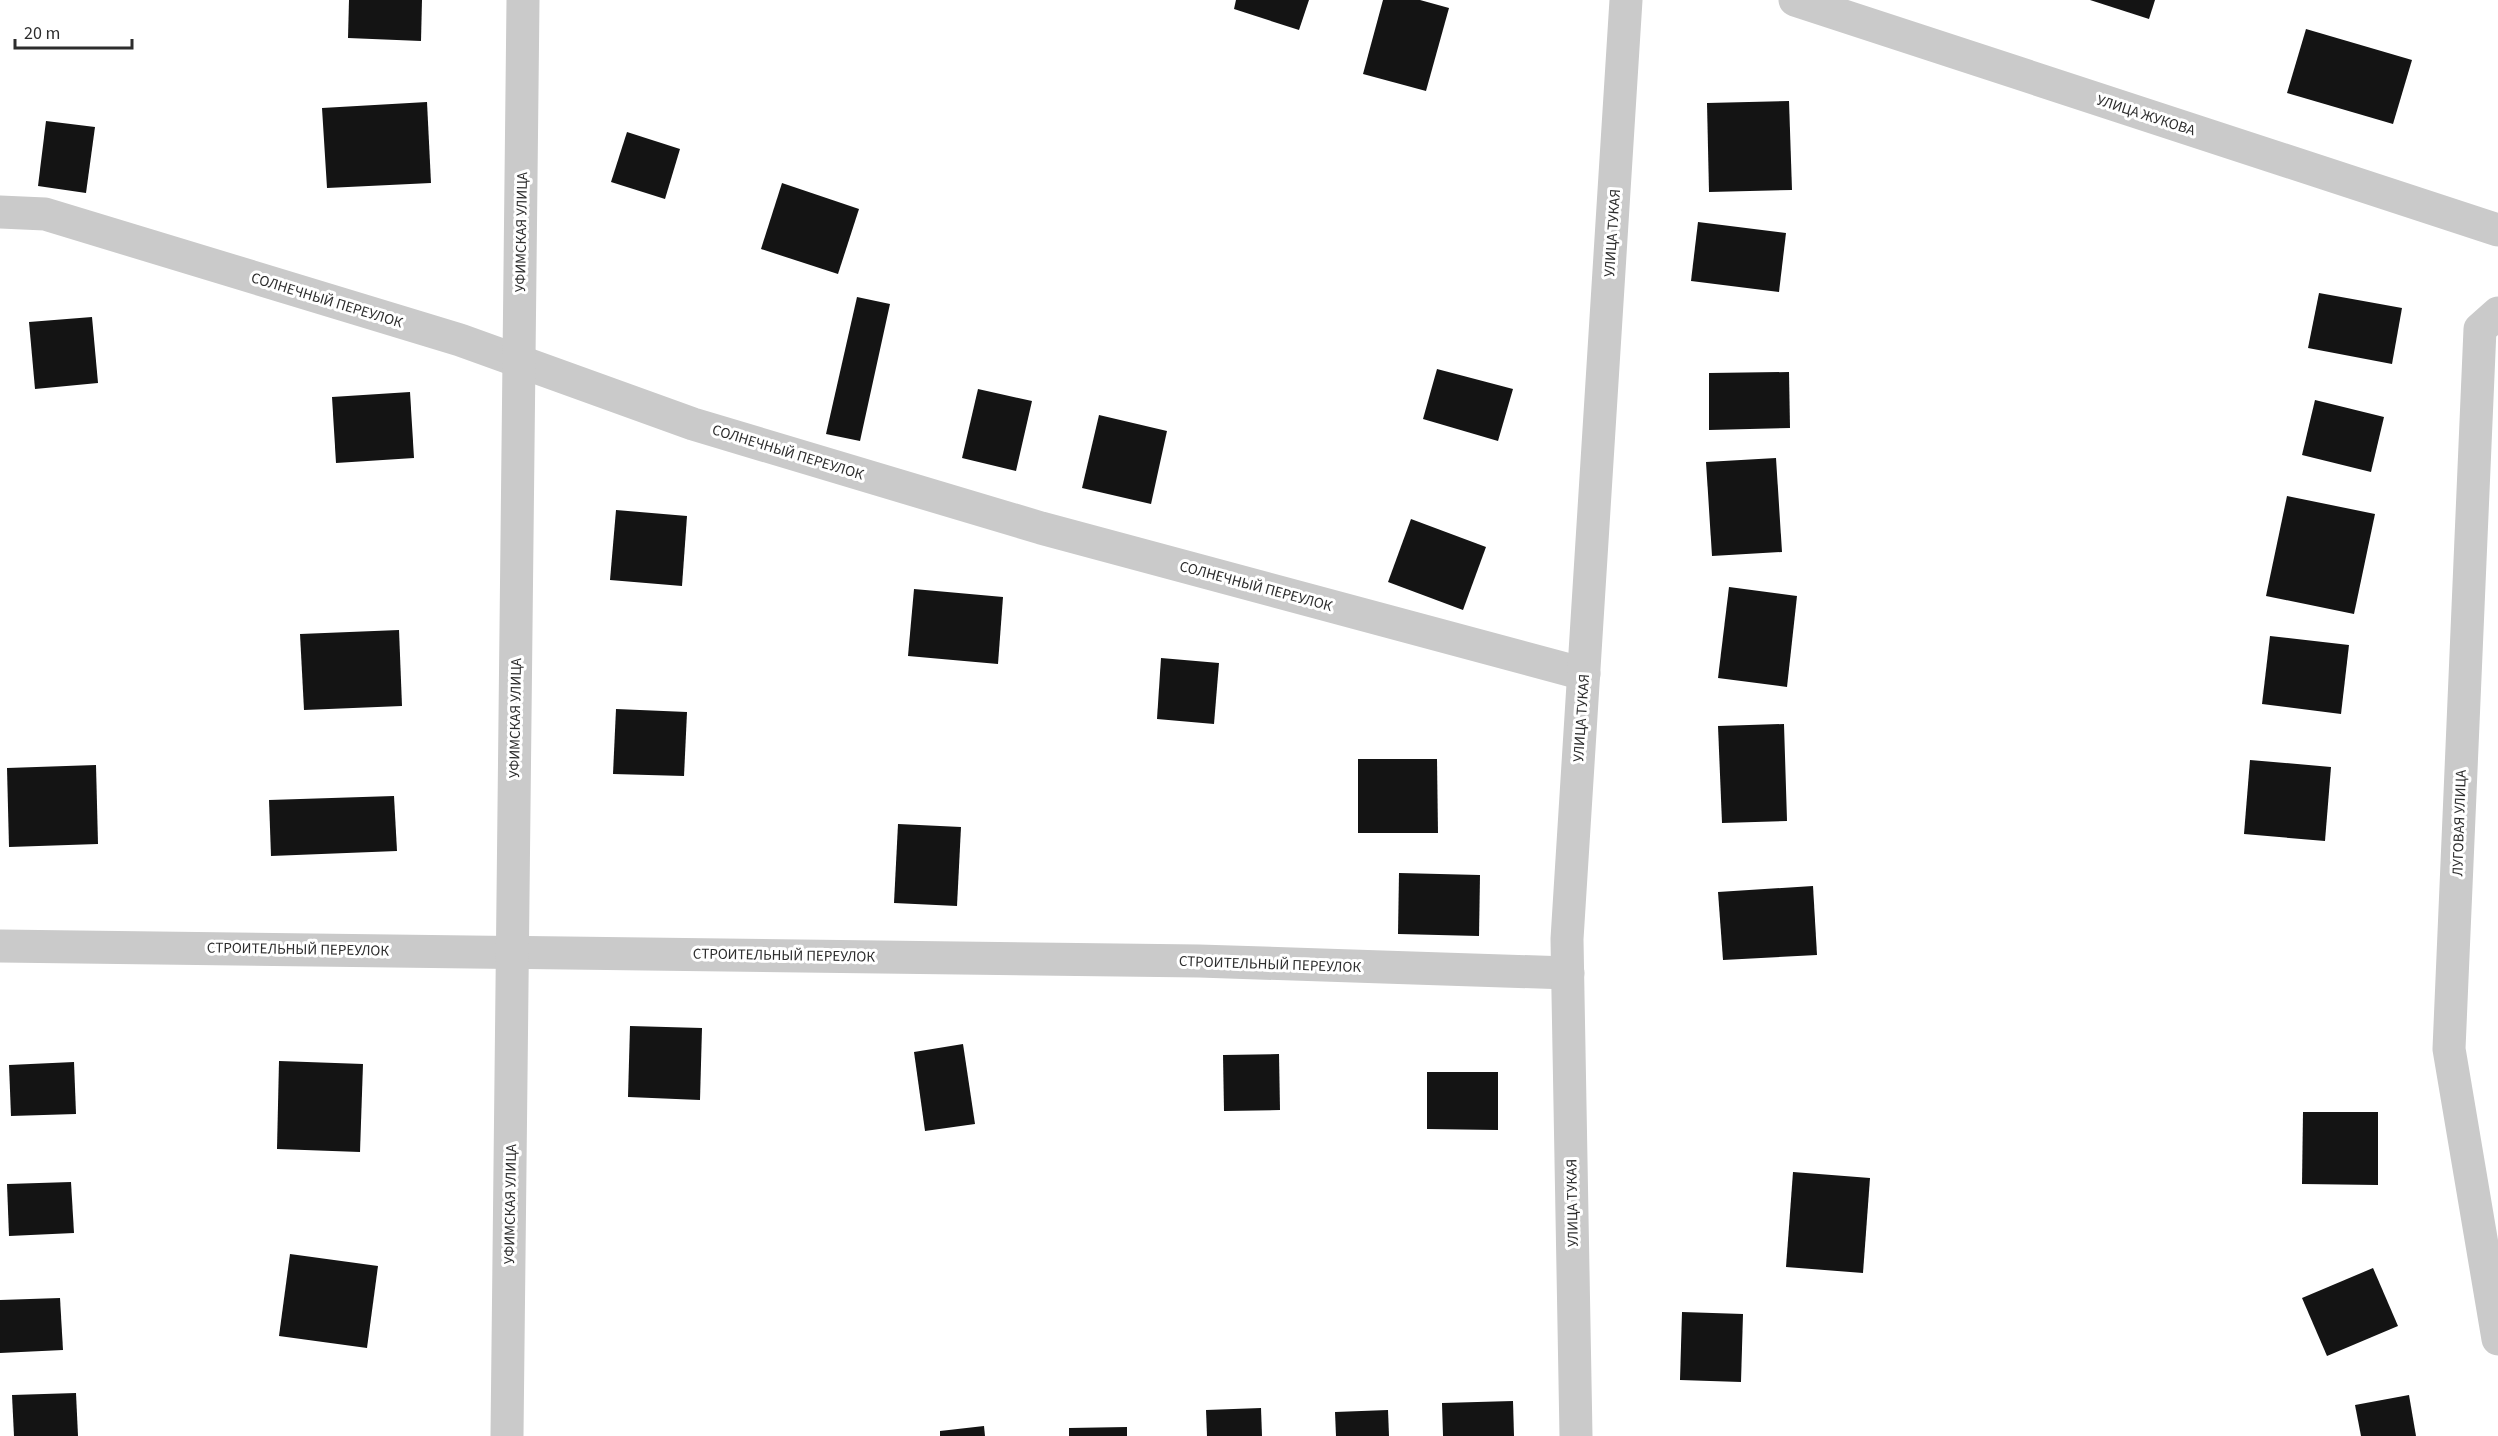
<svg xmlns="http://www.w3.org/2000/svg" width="2498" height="1436" font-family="'Source Sans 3',sans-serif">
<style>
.building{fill:#141414}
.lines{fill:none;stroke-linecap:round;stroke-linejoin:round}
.minor{stroke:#cacaca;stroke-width:33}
.labels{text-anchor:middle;stroke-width:6;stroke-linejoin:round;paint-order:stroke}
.street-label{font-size:15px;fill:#2d2d2d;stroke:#fff}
</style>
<rect width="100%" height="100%" fill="#fff"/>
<g class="building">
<path d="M349,0H422L421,41L348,38Z"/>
<path d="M1236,0H1309L1299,30L1234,9Z"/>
<path d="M1383,0H1420L1449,8L1426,91L1363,74Z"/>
<path d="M2090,0H2155L2149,19Z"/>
<path d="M2306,29L2412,60L2393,124L2287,93Z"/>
<path d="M1789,101L1792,190L1709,192L1707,103Z"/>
<path d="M427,102L431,183L327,188L322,108Z"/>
<path d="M46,121L95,127L86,193L38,186Z"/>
<path d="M627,132L680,149L665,199L611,182Z"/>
<path d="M782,183L859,209L838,274L761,249Z"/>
<path d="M1698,222L1786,233L1779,292L1691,281Z"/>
<path d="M2319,293L2402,308L2392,364L2308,348Z"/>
<path d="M857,297L890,304L860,441L826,434Z"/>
<path d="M92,317L98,383L35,389L29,322Z"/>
<path d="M1437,369L1513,389L1498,441L1423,419Z"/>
<path d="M1789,372L1790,428L1709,430V373Z"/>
<path d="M978,389L1032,401L1016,471L962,458Z"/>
<path d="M410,392L414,458L336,463L332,397Z"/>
<path d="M2315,400L2384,417L2371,472L2302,455Z"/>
<path d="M1099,415L1167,431L1151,504L1082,488Z"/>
<path d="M1776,458L1782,552L1712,556L1706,462Z"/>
<path d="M2287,496L2375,514L2354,614L2266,596Z"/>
<path d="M616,510L687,516L682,586L610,580Z"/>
<path d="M1411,519L1486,547L1463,610L1388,582Z"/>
<path d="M1729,587L1797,596L1787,687L1718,678Z"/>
<path d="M914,589L1003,597L998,664L908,656Z"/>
<path d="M399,630L402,706L304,710L300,634Z"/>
<path d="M2270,636L2349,645L2341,714L2262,704Z"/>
<path d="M1161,658L1219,663L1214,724L1157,719Z"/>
<path d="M616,709L687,712L684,776L613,774Z"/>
<path d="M1784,724L1787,821L1722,823L1718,726Z"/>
<path d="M1358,759H1437L1438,833H1358Z"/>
<path d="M2250,760L2331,767L2325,841L2244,834Z"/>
<path d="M96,765L98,844L9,847L7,768Z"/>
<path d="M394,796L397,851L271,856L269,800Z"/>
<path d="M898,824L961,827L957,906L894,903Z"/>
<path d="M1399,873L1480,875L1479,936L1398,934Z"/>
<path d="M1813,886L1817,955L1723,960L1718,892Z"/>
<path d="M630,1026L702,1028L700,1100L628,1097Z"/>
<path d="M963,1044L975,1124L925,1131L914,1052Z"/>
<path d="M1279,1054L1280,1110L1224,1111L1223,1055Z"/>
<path d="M279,1061L363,1064L360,1152L277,1149Z"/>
<path d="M74,1062L76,1114L11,1116L9,1065Z"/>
<path d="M1427,1072H1498V1130L1427,1129Z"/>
<path d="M2303,1112H2378V1185L2302,1184Z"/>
<path d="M1793,1172L1870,1178L1863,1273L1786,1267Z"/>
<path d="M71,1182L74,1233L9,1236L7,1184Z"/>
<path d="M290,1254L378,1266L367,1348L279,1336Z"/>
<path d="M2373,1268L2398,1326L2327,1356L2302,1298Z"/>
<path d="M60,1298L63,1350L0,1353V1300Z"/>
<path d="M1682,1312L1743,1314L1741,1382L1680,1380Z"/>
<path d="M76,1393L78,1436H14L12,1395Z"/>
<path d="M2409,1395L2416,1436H2361L2355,1405Z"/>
<path d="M1513,1401L1514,1436H1443L1442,1403Z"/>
<path d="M1261,1408L1262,1436H1207L1206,1410Z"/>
<path d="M1388,1410L1389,1436H1336L1335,1412Z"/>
<path d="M984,1426L985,1436H940V1431Z"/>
<path d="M1127,1427V1436H1069V1428Z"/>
</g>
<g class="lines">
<g class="minor">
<path d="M1795,0L2498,230"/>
<path d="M0,212L45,214L460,340L693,424L1041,528L1584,674"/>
<path d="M2498,313L2480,329L2449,1049L2498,1339"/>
<path d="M0,946L1199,961L1568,973"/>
<path d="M507,1436L523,0"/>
<path d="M1576,1436L1567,939L1626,0"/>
</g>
</g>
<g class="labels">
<g class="street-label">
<text transform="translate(2146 115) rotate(18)" y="5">УЛИЦА ЖУКОВА</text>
<text transform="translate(521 232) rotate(-89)" y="5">УФИМСКАЯ УЛИЦА</text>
<text transform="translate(1612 233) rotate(-86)" y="5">УЛИЦА ТУКАЯ</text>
<text transform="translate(327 300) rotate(17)" y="5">СОЛНЕЧНЫЙ ПЕРЕУЛОК</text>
<text transform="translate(788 452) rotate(17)" y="5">СОЛНЕЧНЫЙ ПЕРЕУЛОК</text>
<text transform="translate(1256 586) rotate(15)" y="5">СОЛНЕЧНЫЙ ПЕРЕУЛОК</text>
<text transform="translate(515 718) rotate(-89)" y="5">УФИМСКАЯ УЛИЦА</text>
<text transform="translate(1581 718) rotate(-86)" y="5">УЛИЦА ТУКАЯ</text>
<text transform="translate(2459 823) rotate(-88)" y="5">ЛУГОВАЯ УЛИЦА</text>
<text transform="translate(298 949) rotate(1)" y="5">СТРОИТЕЛЬНЫЙ ПЕРЕУЛОК</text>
<text transform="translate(784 955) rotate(1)" y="5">СТРОИТЕЛЬНЫЙ ПЕРЕУЛОК</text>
<text transform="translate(1270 964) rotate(2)" y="5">СТРОИТЕЛЬНЫЙ ПЕРЕУЛОК</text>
<text transform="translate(1572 1203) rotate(-91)" y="5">УЛИЦА ТУКАЯ</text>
<text transform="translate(510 1204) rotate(-89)" y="5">УФИМСКАЯ УЛИЦА</text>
</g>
</g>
<path d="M15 39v9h117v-9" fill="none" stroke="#2d2d2d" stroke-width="3"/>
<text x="24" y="39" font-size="18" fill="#2d2d2d" stroke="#ffffff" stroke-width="4.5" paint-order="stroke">20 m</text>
</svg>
